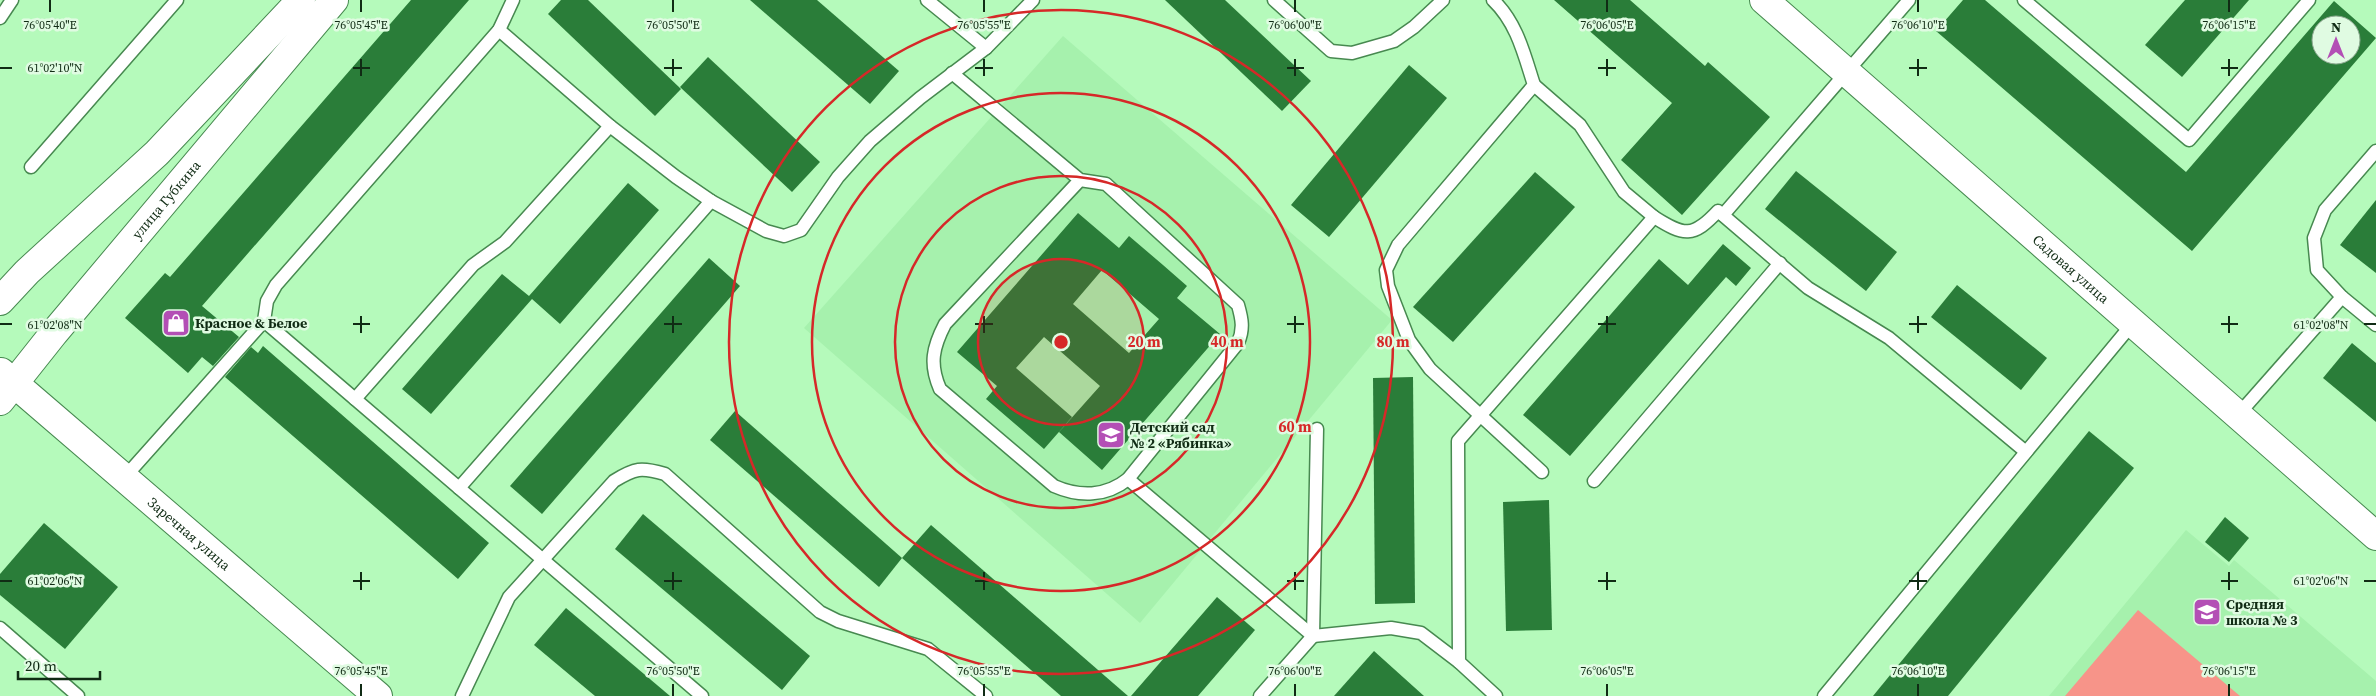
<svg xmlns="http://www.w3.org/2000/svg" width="2376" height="696" font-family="'Source Serif 4',serif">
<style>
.built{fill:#a6f1ad}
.pitch{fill:#f79489}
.building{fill:#2a7d39;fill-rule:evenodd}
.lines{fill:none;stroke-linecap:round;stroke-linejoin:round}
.lane-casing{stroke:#478950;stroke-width:15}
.secondary-casing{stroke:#478950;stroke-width:30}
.lane{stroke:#fff;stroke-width:12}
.secondary{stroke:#fff;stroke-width:28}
.ticks{fill:none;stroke:#102b14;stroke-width:2}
.ring{fill:none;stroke:#d62828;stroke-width:2.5}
.labels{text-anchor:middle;stroke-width:5;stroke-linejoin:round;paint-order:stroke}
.street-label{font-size:14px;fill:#102b14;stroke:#e0fbe2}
.poi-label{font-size:14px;font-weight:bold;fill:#102b14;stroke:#e0fbe2;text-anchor:start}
.ticks-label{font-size:12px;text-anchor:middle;fill:#102b14;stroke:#e0fbe2;stroke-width:5;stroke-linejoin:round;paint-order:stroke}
.centre{fill:#d62828;stroke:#e0fbe2;stroke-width:2.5}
.ring-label{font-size:15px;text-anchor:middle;font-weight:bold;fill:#d62828;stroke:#e0fbe2;stroke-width:5;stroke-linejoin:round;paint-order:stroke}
</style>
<rect width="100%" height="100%" fill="#b5fabb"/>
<g class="built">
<path d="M1063,36L1392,320L1140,623L804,328Z"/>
<path d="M2186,530L2229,566L2234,560L2376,681V696H2049Z"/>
</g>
<path class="pitch" d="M2138,610L2240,696H2065Z"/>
<g class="building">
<path d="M411,0H469L202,306L239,337L213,366L202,357L188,373L125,318L165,273L170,277Z"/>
<path d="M561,0H588L681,89L655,116L548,14Z"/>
<path d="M750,0H817L899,71L870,104Z"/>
<path d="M1165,0H1225L1311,81L1282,111Z"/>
<path d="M1554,0H1630L1705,66L1708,62L1770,117L1682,215L1621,160L1672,103Z"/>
<path d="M1963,0H1985L2186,172L2334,1L2376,38L2192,251L1936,31ZM2321,25H2351V55H2321Z"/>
<path d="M2185,0H2249L2182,77L2145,45Z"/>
<path d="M708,57L820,162L792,192L680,87Z"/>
<path d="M1409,65L1447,98L1329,237L1291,205Z"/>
<path d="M1796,171L1897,252L1866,291L1765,209Z"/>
<path d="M1535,172L1575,207L1453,342L1413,307Z"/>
<path d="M628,183L659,210L560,324L532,299L431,414L402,389L502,274L529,296Z"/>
<path d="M2376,200V273L2340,245Z"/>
<path d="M1078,213L1119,248L1129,236L1163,265L1187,286L1177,298L1220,334L1102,470L1059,432L1100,386L1044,337L1016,368L1072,417L1044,449L986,399L997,386L957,352ZM1102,270L1159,319L1129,353L1073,304Z"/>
<path d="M1723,244L1751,268L1736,286L1726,277L1570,456L1523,415L1659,259L1688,285Z"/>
<path d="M709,258L740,286L542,514L510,486Z"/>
<path d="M1957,285L2047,358L2021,390L1931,317Z"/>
<path d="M2352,343L2376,363V422L2323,378Z"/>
<path d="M263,346L489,543L458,579L225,377L251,347L258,353Z"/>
<path d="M1413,377L1415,603L1375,604L1373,378Z"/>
<path d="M735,411L902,558L879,587L710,440Z"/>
<path d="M2089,431L2134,468L1948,696H1873Z"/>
<path d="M1549,500L1552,630L1506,631L1503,502Z"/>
<path d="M643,514L810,656L782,690L615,549Z"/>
<path d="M2225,517L2249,538L2229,562L2205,542Z"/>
<path d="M44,523L118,587L65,649L0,595V574Z"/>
<path d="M931,525L1128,696H1061L902,558Z"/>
<path d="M1217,597L1255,630L1198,696H1131Z"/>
<path d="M566,608L670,696H595L534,645Z"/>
<path d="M1374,651L1424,696H1334Z"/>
</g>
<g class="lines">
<defs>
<g id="lane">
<path d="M927,0L986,48"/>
<path d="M1274,0L1331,51L1352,53L1394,41L1414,27L1443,0"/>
<path d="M1493,0C1517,23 1524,54 1534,85L1398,245L1386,270L1388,286L1409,340L1430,369L1542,472"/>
<path d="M2024,0L2189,140L2309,0"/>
<path d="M0,18L12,0"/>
<path d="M499,30L610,126L676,177L711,201L766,231L784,236L801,230L838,177L870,141L920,98L986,48L1033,0"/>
<path d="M952,73L1080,180L1106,184L1238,305C1242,319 1244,329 1238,343L1128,479C1106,497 1079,497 1054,486L940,389C929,364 933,347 945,324L1080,180"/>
<path d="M1534,85L1580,125L1624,192L1654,217"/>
<path d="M2376,151L2325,210L2314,238L2317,270L2342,297L2376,325"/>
<path d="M31,167L177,0"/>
<path d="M1723,215L1909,0"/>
<path d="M264,321L355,399L473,265L505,242L610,126"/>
<path d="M355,399L702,696"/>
<path d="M2237,416L2342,297"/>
<path d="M124,478L264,321L267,301L276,285L499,30L513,0"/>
<path d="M1128,479L1313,636L1391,628L1421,633L1459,662"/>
<path d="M1594,481L1780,263"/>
<path d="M459,488L711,201"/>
<path d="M0,628L78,696"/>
<path d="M462,696L509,597L614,481C635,468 641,467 665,474L820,612L838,621L928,649L986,696"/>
<path d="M1260,696L1313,636L1317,429"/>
<path d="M1496,696L1459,662L1458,441L1654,217C1684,236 1693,238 1718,211L1808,288L1889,338L2026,452"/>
<path d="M1824,696L2133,323"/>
</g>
<g id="secondary">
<path id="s1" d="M1764,0L2376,536"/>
<path d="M0,301L27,272L157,153L301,0"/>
<path id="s2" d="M1,372L378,696"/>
<path id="s3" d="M0,401L54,333L334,0"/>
</g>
</defs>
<use href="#lane" class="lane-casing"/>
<use href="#secondary" class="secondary-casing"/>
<use href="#lane" class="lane"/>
<use href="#secondary" class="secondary"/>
</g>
<path class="ticks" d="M50,0V12M361,0V12M673,0V12M984,0V12M1295,0V12M1607,0V12M1918,0V12M2229,0V12M361,59V76M673,59V76M984,59V76M1295,59V76M1607,59V76M1918,59V76M2229,59V76M0,68H12M353,68H370M664,68H682M975,68H993M1287,68H1304M1598,68H1616M1909,68H1927M2221,68H2238M361,316V333M673,316V333M984,316V333M1295,316V333M1607,316V333M1918,316V333M2229,316V333M0,324H12M353,324H370M664,324H682M975,324H993M1287,324H1304M1598,324H1616M1909,324H1927M2221,324H2238M2364,324H2376M361,572V590M673,572V590M984,572V590M1295,572V590M1607,572V590M1918,572V590M2229,572V590M0,581H12M353,581H370M664,581H682M975,581H993M1287,581H1304M1598,581H1616M1909,581H1927M2221,581H2238M2364,581H2376M361,684V696M673,684V696M984,684V696M1295,684V696M1607,684V696M1918,684V696M2229,684V696"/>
<circle cx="1061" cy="342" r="83" fill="#d62828" fill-opacity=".12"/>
<g class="ring">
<circle cx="1061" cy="342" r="83"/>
<circle cx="1061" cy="342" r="166"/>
<circle cx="1061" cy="342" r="249"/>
<circle cx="1061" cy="342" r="332"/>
</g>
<defs>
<symbol id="shop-square" viewBox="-11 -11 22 22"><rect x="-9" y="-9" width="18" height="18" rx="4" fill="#b34fb5" stroke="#e0fbe2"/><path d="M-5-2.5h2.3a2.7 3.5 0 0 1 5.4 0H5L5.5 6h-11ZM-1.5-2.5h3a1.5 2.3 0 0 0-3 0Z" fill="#fff"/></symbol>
<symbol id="school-square" viewBox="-11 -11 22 22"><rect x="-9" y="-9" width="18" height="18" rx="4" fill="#b34fb5" stroke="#e0fbe2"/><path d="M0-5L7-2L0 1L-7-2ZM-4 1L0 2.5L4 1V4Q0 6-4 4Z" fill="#fff"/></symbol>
</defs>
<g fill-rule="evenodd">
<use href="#shop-square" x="160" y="307" width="32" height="32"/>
<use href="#school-square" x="1095" y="419" width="32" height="32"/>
<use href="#school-square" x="2191" y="596" width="32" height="32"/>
</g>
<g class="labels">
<g class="street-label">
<text dy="5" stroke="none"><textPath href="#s3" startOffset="261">улица Губкина</textPath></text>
<text dy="5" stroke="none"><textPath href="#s1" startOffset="408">Садовая улица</textPath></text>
<text dy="5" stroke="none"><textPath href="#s2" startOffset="248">Заречная улица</textPath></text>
</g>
<g class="poi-label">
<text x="195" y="328">Красное &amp; Белое</text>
<text x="1130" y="432">Детский сад<tspan x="1130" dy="16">№ 2 «Рябинка»</tspan></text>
<text x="2226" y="609">Средняя<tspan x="2226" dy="16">школа № 3</tspan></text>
</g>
</g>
<g class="ticks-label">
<text x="50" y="29">76°05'40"E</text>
<text x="361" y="29">76°05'45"E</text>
<text x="673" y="29">76°05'50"E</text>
<text x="984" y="29">76°05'55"E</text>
<text x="1295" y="29">76°06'00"E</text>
<text x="1607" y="29">76°06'05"E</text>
<text x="1918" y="29">76°06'10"E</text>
<text x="2229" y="29">76°06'15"E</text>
<text x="55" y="72">61°02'10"N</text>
<text x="55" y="329">61°02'08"N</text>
<text x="2321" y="329">61°02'08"N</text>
<text x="55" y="585">61°02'06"N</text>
<text x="2321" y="585">61°02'06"N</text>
<text x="361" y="675">76°05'45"E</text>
<text x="673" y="675">76°05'50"E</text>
<text x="984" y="675">76°05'55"E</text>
<text x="1295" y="675">76°06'00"E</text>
<text x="1607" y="675">76°06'05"E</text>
<text x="1918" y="675">76°06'10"E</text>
<text x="2229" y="675">76°06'15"E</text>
</g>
<circle cx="1061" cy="342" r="8" class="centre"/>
<g class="ring-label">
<text x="1144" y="347">20 m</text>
<text x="1227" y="347">40 m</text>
<text x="1393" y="347">80 m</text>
<text x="1295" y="432">60 m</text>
</g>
<g transform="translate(2336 40)"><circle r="24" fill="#e0fbe2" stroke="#8da890"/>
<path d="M0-4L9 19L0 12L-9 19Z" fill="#b34fb5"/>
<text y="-8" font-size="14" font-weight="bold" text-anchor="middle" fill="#102b14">N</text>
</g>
<path d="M18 671v8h82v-8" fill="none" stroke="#102b14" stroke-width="2.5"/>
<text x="25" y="671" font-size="15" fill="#102b14" stroke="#e0fbe2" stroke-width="4" paint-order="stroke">20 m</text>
</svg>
